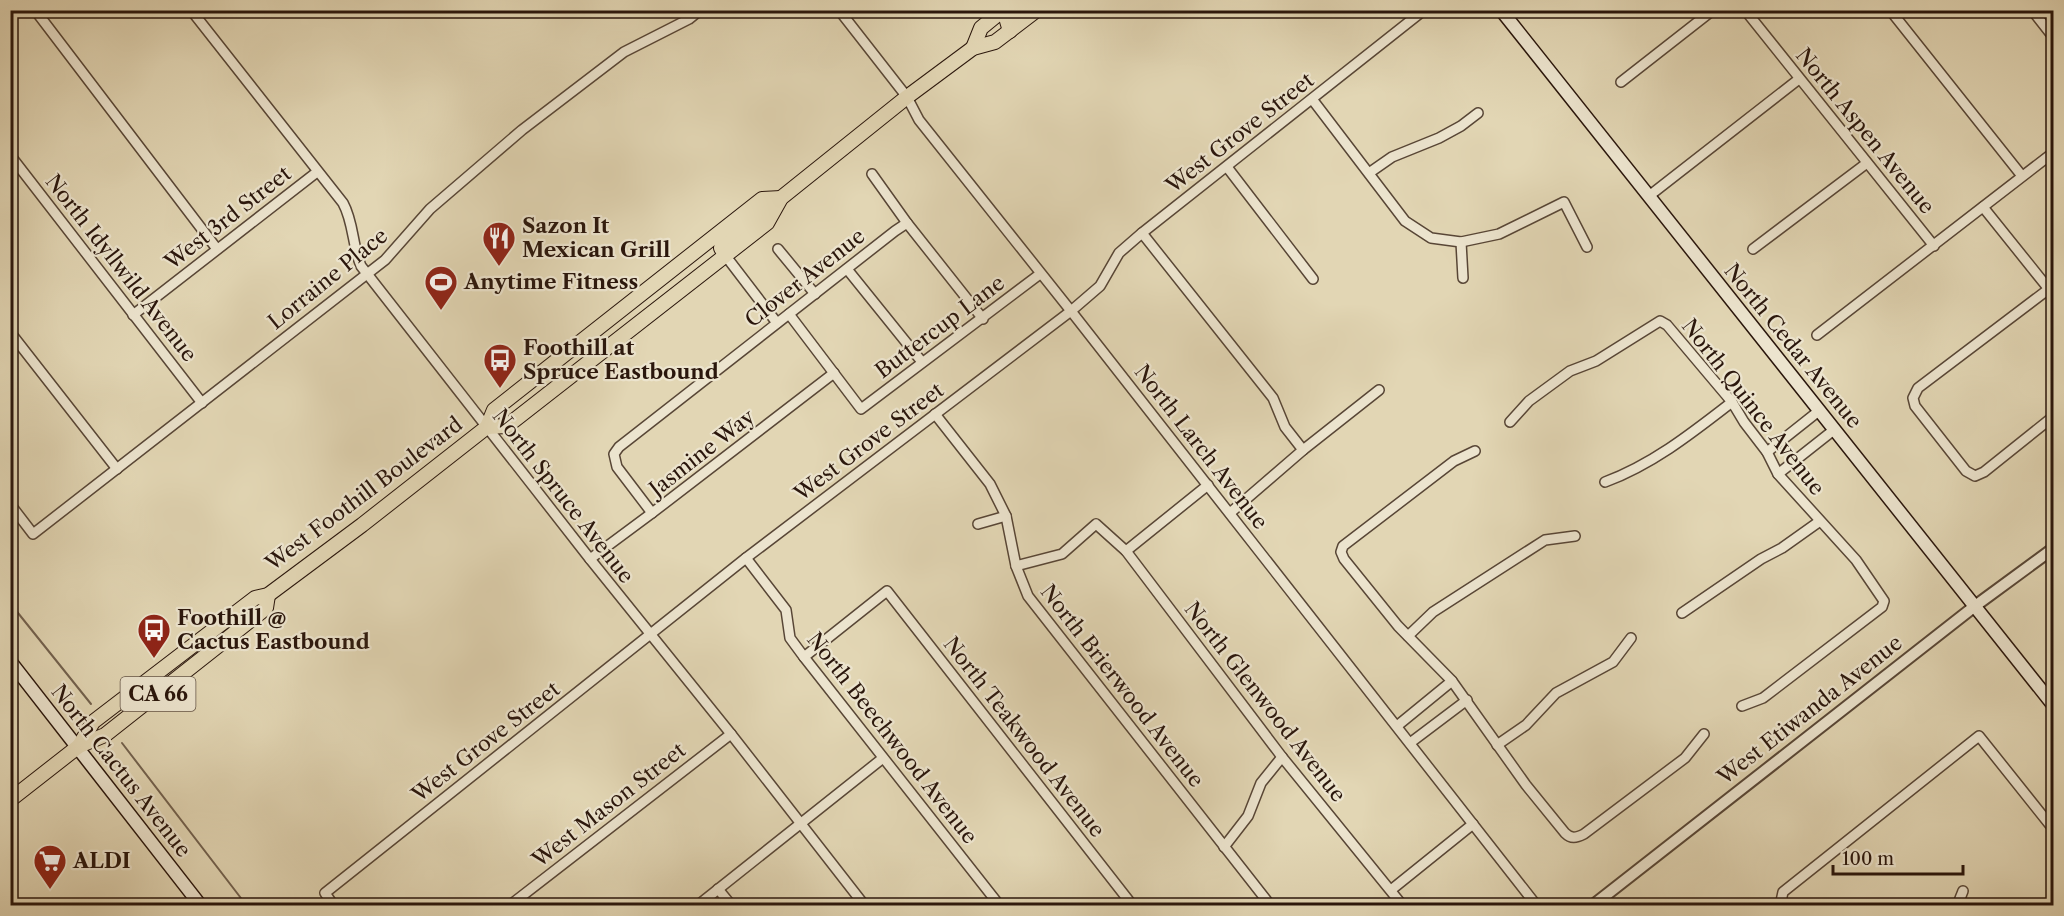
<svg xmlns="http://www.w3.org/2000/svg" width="2064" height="916" font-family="'Libre Caslon Text',serif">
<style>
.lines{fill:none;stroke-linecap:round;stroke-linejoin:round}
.stream{stroke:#73624f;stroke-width:2}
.minor-casing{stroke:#584636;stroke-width:12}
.tertiary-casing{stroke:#584636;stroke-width:14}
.secondary-casing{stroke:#2a160c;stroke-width:15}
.primary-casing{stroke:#2a160c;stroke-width:16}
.minor{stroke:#ece4ce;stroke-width:9}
.tertiary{stroke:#ece4ce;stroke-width:10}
.secondary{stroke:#ece4ce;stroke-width:12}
.primary{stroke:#e2d6b4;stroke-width:14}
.labels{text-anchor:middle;stroke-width:4.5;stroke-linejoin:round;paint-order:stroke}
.shield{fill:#ece4ce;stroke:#645446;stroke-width:1.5}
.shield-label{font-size:20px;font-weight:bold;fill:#2a160c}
.street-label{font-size:21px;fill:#2a160c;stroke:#ece4ce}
.poi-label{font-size:21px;font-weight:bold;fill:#2a160c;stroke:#ece4ce;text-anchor:start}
</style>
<rect width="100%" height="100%" fill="#e2d6b4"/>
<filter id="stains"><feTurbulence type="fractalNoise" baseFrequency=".00333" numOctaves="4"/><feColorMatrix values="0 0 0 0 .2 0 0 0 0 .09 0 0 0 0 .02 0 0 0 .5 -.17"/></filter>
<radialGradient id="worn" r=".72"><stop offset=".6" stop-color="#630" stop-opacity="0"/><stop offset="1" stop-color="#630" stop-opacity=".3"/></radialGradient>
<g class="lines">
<g class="stream">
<path d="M10,603L91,704"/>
<path d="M122,743L247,906"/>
</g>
<defs>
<g id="minor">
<path d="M35,10L217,249"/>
<path d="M191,10L343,203C354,223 352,245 361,266L590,559L731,734L865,906"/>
<path d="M839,10L907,97L919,120L1071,311L1537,906"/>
<path d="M1745,10L1934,246"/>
<path d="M1890,10L2022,176"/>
<path d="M2032,10L2054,38"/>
<path d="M1621,82L1713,10"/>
<path d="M1312,99L1405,221L1431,238L1461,242L1499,234L1564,202L1587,247"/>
<path d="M10,155L202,403"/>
<path d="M1227,167L1313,279"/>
<path d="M1369,173L1392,157L1439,138L1461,126L1478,113"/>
<path d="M872,174L907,223L983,319"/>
<path d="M1649,196L1799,79"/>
<path d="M1983,207L2048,288"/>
<path d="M1142,233L1273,398L1285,427L1303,450"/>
<path d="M1461,242L1463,278"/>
<path d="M778,249L815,294"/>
<path d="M1753,249L1867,163"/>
<path d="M725,255L777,323"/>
<path d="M847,269L922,362"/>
<path d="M2054,285L1918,388L1913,398L1915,406L1966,471L1975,476L1984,472L2054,416"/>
<path d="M789,314L861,409L1040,274"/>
<path d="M133,315L317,172"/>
<path d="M10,332L117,469"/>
<path d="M1817,335L2054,152"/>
<path d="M935,414L990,484L1006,516L1016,566L1028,596L1271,906"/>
<path d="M1510,422L1529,401L1570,371L1596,361L1660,321L1667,325L1732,402L1744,422L1767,452L1778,474L1856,560L1884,601L1882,607L1763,698L1742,706"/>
<path d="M1475,451L1454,461L1343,546L1341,552L1344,559L1398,626L1452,681L1526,785L1565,833C1571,839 1576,838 1584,834L1685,758L1704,734"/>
<path d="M1767,452L1820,410"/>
<path d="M1778,474L1835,429"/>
<path d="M1605,482C1653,464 1692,433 1732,402"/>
<path d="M10,504L33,534L385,260L430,209L522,130L624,52L689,19L700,10"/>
<path d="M652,513L617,467L614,454L619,447L895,231L907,223"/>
<path d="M1230,513L1303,450L1379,390"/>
<path d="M978,524L1006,516"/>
<path d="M1126,551L1208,485"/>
<path d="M746,558L786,610L790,638L804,657L1000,906"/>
<path d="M590,559L652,513L834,373"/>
<path d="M1016,566L1062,554L1096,524L1126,551L1282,757L1403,906"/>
<path d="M1682,613L1761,559L1782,548L1820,521"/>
<path d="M1408,636L1433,612L1545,540L1575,536"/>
<path d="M804,657L887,591L1133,906"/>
<path d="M1397,726L1452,681"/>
<path d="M1410,743L1467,700"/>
<path d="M1497,745L1526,725L1556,693L1613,662L1631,638"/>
<path d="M1224,847L1248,816L1261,783L1282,757"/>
<path d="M718,889L732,906"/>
<path d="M1391,890L1473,824"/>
<path d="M334,906L325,893L746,558L1071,311L1100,286L1119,253L1142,233L1424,10"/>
<path d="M509,906L731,734"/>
<path d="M697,906L883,758"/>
<path d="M1780,906L1783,892L1979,736L2054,830"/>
<path d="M1957,906L1963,891"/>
</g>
<path id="tertiary" d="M1592,906L1975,606L2054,548"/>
<g id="secondary">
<path d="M1501,10L2054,706"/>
<path d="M10,661L201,906"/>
</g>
<g id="primary">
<path d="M1010,31L1007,21L1018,10"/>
<path d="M973,48L981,28L1003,10"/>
<path d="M725,255L721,248L722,244L775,203"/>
<path d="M487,427L507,426L767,223L781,198L907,97L973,48L995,42L1037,10"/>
<path d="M79,746L93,722L255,598L268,595L362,525L487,427L494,410L762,199L781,198"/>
<path d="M10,800L79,746L105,735L266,608L268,595"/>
</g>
</defs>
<use href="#minor" class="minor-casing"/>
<use href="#tertiary" class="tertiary-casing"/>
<use href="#secondary" class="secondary-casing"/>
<use href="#primary" class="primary-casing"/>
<use href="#minor" class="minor"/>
<use href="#tertiary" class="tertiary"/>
<use href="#secondary" class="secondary"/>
<use href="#primary" class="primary"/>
</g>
<defs>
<symbol id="restaurant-pin" viewBox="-11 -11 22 30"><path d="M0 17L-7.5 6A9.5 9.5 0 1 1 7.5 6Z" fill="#8f2418" stroke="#ece4ce"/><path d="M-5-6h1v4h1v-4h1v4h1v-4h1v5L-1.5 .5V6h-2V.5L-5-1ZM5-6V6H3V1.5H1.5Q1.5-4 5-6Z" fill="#fff"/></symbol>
<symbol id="stadium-pin" viewBox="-11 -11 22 30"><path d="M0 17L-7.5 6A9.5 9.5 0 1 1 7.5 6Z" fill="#8f2418" stroke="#ece4ce"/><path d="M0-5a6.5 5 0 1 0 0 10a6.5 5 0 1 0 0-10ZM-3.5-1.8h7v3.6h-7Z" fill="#fff"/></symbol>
<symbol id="bus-pin" viewBox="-11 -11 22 30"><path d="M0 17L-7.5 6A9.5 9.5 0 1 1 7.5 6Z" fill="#8f2418" stroke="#ece4ce"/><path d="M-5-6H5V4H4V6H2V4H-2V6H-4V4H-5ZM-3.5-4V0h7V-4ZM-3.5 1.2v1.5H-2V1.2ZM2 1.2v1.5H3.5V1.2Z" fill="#fff"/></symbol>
<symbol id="supermarket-pin" viewBox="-11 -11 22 30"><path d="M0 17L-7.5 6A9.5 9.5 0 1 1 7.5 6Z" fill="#8f2418" stroke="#ece4ce"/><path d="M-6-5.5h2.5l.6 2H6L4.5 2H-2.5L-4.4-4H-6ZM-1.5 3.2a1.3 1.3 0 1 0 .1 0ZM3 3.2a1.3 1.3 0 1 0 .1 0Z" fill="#fff"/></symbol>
</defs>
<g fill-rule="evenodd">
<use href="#restaurant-pin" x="480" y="219" width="38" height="52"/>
<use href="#stadium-pin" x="422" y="263" width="38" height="52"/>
<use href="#bus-pin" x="481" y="341" width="38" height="52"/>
<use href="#bus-pin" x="135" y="611" width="38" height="52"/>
<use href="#supermarket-pin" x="31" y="842" width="38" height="52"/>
</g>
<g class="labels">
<rect class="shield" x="120.5" y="677" width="75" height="34" rx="4.5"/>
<g class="shield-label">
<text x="158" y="701">CA 66</text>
</g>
<g class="street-label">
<text transform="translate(1865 131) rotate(51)" y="7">North Aspen Avenue</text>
<text transform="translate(1240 133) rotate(-38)" y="7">West Grove Street</text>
<text transform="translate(228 218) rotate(-38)" y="7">West 3rd Street</text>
<text transform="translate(121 268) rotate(52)" y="7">North Idyllwild Avenue</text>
<text transform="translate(805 278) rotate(-38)" y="7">Clover Avenue</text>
<text transform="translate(328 279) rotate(-39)" y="7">Lorraine Place</text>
<text transform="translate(940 327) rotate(-37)" y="7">Buttercup Lane</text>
<text transform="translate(1793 346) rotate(51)" y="7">North Cedar Avenue</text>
<text transform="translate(1753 407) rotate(52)" y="7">North Quince Avenue</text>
<text transform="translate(869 442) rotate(-37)" y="7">West Grove Street</text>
<text transform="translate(1201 447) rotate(52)" y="7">North Larch Avenue</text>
<text transform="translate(702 453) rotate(-38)" y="7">Jasmine Way</text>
<text transform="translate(364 494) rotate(-37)" y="7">West Foothill Boulevard</text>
<text transform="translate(563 496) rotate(52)" y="7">North Spruce Avenue</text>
<text transform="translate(1122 686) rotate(52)" y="7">North Brierwood Avenue</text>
<text transform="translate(1265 702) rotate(52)" y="7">North Glenwood Avenue</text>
<text transform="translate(1810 710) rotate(-38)" y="7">West Etiwanda Avenue</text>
<text transform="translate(1024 737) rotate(52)" y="7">North Teakwood Avenue</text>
<text transform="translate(892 738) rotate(52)" y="7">North Beechwood Avenue</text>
<text transform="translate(486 742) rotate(-38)" y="7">West Grove Street</text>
<text transform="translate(121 771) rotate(52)" y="7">North Cactus Avenue</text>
<text transform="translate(609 805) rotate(-38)" y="7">West Mason Street</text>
</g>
<g class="poi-label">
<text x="522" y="233">Sazon It<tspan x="522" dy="24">Mexican Grill</tspan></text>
<text x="464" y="289">Anytime Fitness</text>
<text x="523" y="355">Foothill at<tspan x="523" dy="24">Spruce Eastbound</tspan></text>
<text x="177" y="625">Foothill @<tspan x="177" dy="24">Cactus Eastbound</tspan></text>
<text x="73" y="868">ALDI</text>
</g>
</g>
<rect width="2064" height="916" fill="none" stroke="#e2d6b4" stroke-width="36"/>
<rect x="12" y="12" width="2040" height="892" fill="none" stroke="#2a160c" stroke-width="3"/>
<rect x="18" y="18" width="2028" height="880" fill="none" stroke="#2a160c" stroke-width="1.5"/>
<path d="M1833 865v9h130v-9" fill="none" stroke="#2a160c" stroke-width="3"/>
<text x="1842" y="865" font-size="18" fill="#2a160c" stroke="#ece4ce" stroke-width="4.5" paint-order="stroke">100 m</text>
<rect width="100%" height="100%" filter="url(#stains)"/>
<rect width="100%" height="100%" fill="url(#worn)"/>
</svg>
